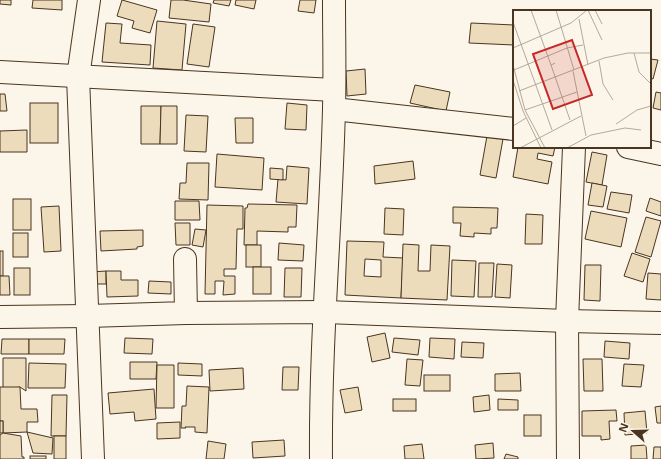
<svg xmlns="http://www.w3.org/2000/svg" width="661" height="459" font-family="'Noto Sans',sans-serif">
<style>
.building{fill:#ecdcbc;stroke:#4a3520;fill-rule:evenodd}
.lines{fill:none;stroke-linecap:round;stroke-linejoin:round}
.minor-casing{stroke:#4a3520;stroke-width:24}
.minor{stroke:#fbf6e9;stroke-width:22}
.inset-road{fill:none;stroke:#b4a999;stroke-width:1}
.view{fill:#c62828;fill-opacity:0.15;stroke:#c62828;stroke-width:2}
.inset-edge{fill:none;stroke:#4a3520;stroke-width:2}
</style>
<rect width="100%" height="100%" fill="#fbf6e9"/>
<g class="building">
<path d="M0,0H11V5L0,4Z"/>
<path d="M33,0H62V10L32,8Z"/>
<path d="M122,0L157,10L150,33L132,28L134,21L117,16Z"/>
<path d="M171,0H183L211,4L209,22L169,18Z"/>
<path d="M214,0H231L229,6L213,3Z"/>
<path d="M236,0H256L254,9L235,5Z"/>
<path d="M300,0H316L314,13L298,11Z"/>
<path d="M157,21L186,24L182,70L153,68Z"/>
<path d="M106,23L122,24L120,43L151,45L150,65L102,62Z"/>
<path d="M471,23L514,25V45L469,43Z"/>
<path d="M193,24L215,27L209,67L187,64Z"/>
<path d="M650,59L658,60L653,79L650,78Z"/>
<path d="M365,69L366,94L347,96L346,71Z"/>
<path d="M415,85L450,92L446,111L410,103Z"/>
<path d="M656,92L661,93V110L653,108Z"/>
<path d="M0,94H5L7,111H0Z"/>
<rect x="30" y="103" width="28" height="40"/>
<path d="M287,103L307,105L306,130L285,129Z"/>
<path d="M141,106H161L160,144H141Z"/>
<path d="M161,106H177V144H160Z"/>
<path d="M186,115L208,116L206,152L184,151Z"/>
<path d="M235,118H253V143H236Z"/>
<path d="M27,130V152H0V131Z"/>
<path d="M487,136L503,139L496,178L480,175Z"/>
<path d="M518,147H555L553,156L538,153L537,159L552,162L548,184L513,177Z"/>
<path d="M592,152L607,155L602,185L586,182Z"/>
<path d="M217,154L264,158L262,190L215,187Z"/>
<path d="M413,161L415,179L375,184L374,166Z"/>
<path d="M187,163H209L208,200L179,199L180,183H186Z"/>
<path d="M287,166L309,168L307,204L276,202L278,179L286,180Z"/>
<path d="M270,168L283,169V180L270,179Z"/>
<path d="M592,183L607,186L603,207L588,205Z"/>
<path d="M611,192L632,195L629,213L607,209Z"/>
<path d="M650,198L661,202V216L646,211Z"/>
<rect x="13" y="199" width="18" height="31"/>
<path d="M175,201H199L200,220H175Z"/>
<path d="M248,204L297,205L296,227H288V232L257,231V245H244L245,208H247Z"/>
<path d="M207,205L243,206V229H237L236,269H224V276H235V294L223,295L224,281H215V294H205Z"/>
<path d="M59,206L61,251L44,252L41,207Z"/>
<path d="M453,207L498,208L497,228H491V234L474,233V237L460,236L461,223H453Z"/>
<path d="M385,208L404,209L403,235L384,234Z"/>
<path d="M591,211L627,218L621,247L585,239Z"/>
<path d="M526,214L543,215L542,244H525Z"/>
<path d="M646,217L661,221L651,257L635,252Z"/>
<path d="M175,223H190V245H176Z"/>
<path d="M195,229L206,230L203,247L192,245Z"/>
<path d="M143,230V246L137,247V249L101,251L100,231Z"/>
<rect x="13" y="233" width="15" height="24"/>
<path d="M347,241L384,242L383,257L403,258L401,298L345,295ZM365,259L381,260V277L364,276Z"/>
<path d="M279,243L304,245L303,261L278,260Z"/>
<path d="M403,244L419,245L418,271H430L431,245L450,246L447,300L401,298Z"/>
<rect x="246" y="245" width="15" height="22"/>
<rect x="0" y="251" width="3" height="25"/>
<path d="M632,253L650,259L643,282L624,276Z"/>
<path d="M452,260L476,261L474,297L451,296Z"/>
<path d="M479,263H494L492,297H478Z"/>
<path d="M497,264L512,265L510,298L495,297Z"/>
<path d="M585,265H601L600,301L584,300Z"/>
<rect x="253" y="267" width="18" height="27"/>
<rect x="14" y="268" width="16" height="27"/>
<path d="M285,268H302L301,297H284Z"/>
<path d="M106,271V284H91V272Z"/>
<path d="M106,271H121V280H138V296L107,297Z"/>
<path d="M648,273L661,274V300L646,299Z"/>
<path d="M0,276H9L10,295H0Z"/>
<path d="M149,281L171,282V294L148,293Z"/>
<path d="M385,333L390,358L372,362L367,337Z"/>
<path d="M125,338L153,339L152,354L124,353Z"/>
<path d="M394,338L420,340L418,355L392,352Z"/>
<path d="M430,338L455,339L454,359L429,357Z"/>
<path d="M2,339H29V354H1Z"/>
<path d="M29,339H65L64,354H29Z"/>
<path d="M605,341L630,343L629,359L604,357Z"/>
<path d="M462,342L484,343L483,358L461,357Z"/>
<path d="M3,358H26V391L20,387L3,390Z"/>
<path d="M407,359L423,360L420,386L405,385Z"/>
<path d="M583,359H602L603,391H584Z"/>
<path d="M130,362H157L156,379H130Z"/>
<path d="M29,363L66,364L65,388H28Z"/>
<path d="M178,363L202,364V376L178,375Z"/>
<path d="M624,364L644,365L641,387L622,386Z"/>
<path d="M157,365H174V408H156Z"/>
<path d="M283,367H299L298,390H282Z"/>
<path d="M243,368L244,389L210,391L209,370Z"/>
<path d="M520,373L521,391H495V374Z"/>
<rect x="424" y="375" width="26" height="16"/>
<path d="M187,386L209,387L207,433L195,432V427H185L186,428H181L182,406H186Z"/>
<path d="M0,387H20L21,409H37L38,422H27V432L3,433V421H0Z"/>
<path d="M358,387L362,410L345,413L340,390Z"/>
<path d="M154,389L156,419L135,421L134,412L110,414L108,393Z"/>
<path d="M52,395H67L66,436H51Z"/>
<path d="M489,395L490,410L474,412L473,397Z"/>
<rect x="393" y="399" width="23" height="12"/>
<path d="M498,399L518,400V410H498Z"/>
<path d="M661,406V423H657L655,407Z"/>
<path d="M616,410L617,421H609L610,439L601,440V436H582V411Z"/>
<path d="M645,411L647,433L625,435L624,413Z"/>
<rect x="524" y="415" width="17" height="21"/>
<rect x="0" y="421" width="3" height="12"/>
<path d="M180,422V438L157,439V423Z"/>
<path d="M27,432L53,438L52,454L33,453Z"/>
<path d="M3,433L21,436L22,457H24V459H0V435Z"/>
<rect x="54" y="436" width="12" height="23"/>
<path d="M284,440L285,456L253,458L252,442Z"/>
<path d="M208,441L226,444L224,459H206Z"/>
<path d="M493,443L494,458L476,459L475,445Z"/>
<path d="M422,444L424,459H405L404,446Z"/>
<path d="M646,445L647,459H631V446Z"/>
<path d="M654,447H661V459H653Z"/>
<path d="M506,454L518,457V459H504Z"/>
<rect x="30" y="456" width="16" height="3"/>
</g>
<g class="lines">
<defs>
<g id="minor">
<path d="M89,0L78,77L93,459"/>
<path d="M0,72L334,90"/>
<path d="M334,109L514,129"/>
<path d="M628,147L661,154"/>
<path d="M186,313L325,312L567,321L661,323"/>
<path d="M0,317L88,316L186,313L185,259"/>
<path d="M321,459C320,342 331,226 334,109C335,73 334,36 334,0"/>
<path d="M568,459L567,321L574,147"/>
</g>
</defs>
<use href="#minor" class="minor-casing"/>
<use href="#minor" class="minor"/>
</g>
<g transform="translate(513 10)">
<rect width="138" height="138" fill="#fbf6e9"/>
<path class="inset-road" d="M18,0L38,55L42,53M43,0L61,60M75,0L89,30M82,0L89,14M66,9L75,55M0,12L39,120M0,38L58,13L74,0M121,43L126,62L138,74M86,51L90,74L100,90M0,55L12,100L32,138M38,55L57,110M1,60L54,38L70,35M60,61L73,126M0,70L10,101L28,138M6,81L91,48L115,43H138M12,100L64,82M103,114L124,100L138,96M0,116L13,108M7,138L68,106M54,138L78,125L112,118L128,120M111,138H125"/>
<path class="view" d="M59,30L79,85L40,99L20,44Z"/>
<rect width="138" height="138" class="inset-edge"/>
</g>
<g transform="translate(633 431) rotate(290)" stroke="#fbf6e9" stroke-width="3" paint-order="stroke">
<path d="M0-3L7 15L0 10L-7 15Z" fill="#4a3520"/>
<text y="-6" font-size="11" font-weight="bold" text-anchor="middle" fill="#4a3520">N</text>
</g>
</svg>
